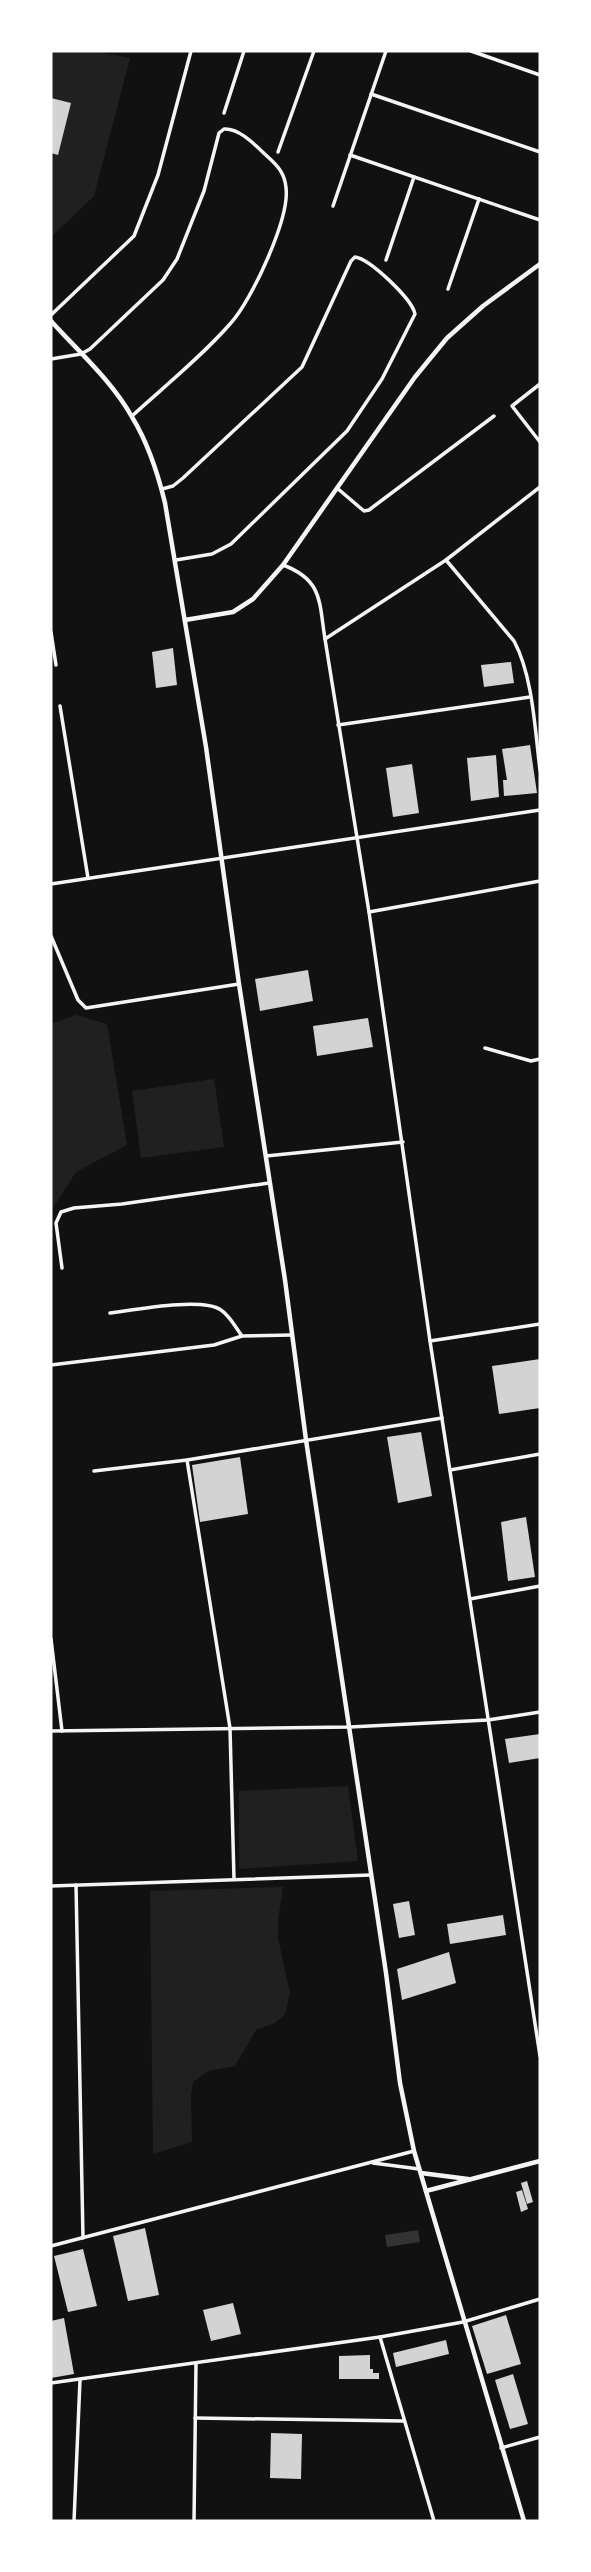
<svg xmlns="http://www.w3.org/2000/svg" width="591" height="2572" font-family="Poppins,sans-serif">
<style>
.green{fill:#202020}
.water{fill:#333}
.building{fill:#d3d3d3}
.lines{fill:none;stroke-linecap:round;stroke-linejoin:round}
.minor{stroke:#f5f5f5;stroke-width:3.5}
.tertiary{stroke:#f5f5f5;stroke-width:4.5}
</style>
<rect width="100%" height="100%" fill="#111"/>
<g class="green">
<path d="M51,51H92L130,58L94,196L51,237Z"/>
<path d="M76,1015L107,1024L127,1145L76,1172L51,1211V1024Z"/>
<path d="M214,1079L224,1147L141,1158L132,1091Z"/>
<path d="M348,1786L358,1861L239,1869V1791Z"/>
<path d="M283,1887L278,1920V1938L290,1993L285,2014L275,2023L256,2030L235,2066L208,2071L193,2082L191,2094L192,2142L153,2154L150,1891Z"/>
</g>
<path class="water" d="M418,2230L420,2242L387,2247L385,2235Z"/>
<g class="building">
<path d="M51,98L71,103L58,155L51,153Z"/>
<path d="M173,648L177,685L156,688L152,652Z"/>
<path d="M511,662L514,683L484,687L481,665Z"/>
<path d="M530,745L537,793L504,796L503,780H507L502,749Z"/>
<path d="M496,755L499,797L471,801L467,758Z"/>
<path d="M412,764L419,813L393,817L386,768Z"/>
<path d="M308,970L313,1001L260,1011L255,979Z"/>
<path d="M368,1018L373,1047L317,1056L313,1026Z"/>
<path d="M540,1359V1408L499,1414L492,1366Z"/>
<path d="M421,1432L432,1496L398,1503L387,1437Z"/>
<path d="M240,1457L248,1514L200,1522L192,1465Z"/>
<path d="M526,1517L535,1577L508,1581L501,1522Z"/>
<path d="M540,1734V1758L509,1763L505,1739Z"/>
<path d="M409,1901L415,1935L399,1938L393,1904Z"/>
<path d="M503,1915L506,1935L450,1944L447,1924Z"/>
<path d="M449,1952L456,1983L402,2000L397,1969Z"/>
<path d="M527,2181L533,2202L527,2204L521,2183Z"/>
<path d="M522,2190L528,2209L521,2212L516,2192Z"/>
<path d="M145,2228L159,2295L128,2301L113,2236Z"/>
<path d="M83,2249L97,2306L68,2312L54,2256Z"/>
<path d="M233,2303L241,2334L211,2341L203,2310Z"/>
<path d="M506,2315L521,2364L487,2374L472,2326Z"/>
<path d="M64,2318L74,2374L51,2378V2321Z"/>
<path d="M446,2340L449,2354L396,2367L393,2353Z"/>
<path d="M370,2355V2369H373V2373H379V2379H339V2356Z"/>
<path d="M513,2374L528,2424L510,2429L495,2380Z"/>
<path d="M271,2433L302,2434L301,2479L270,2478Z"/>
</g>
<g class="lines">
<g class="minor">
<path d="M471,51L540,75"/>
<path d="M371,94L540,152"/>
<path d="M224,113L244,51"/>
<path d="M278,152L314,51"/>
<path d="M350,155L540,220"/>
<path d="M333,206L386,51"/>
<path d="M386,260L414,177"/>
<path d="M448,289L479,199"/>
<path d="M51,315L134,236L158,175L191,51"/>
<path d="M51,359L81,354L90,349L163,280L177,259L204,191L219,133L224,129C240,128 256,146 268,157C278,166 285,174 286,188C290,218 251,302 230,324C201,357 165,386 132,416"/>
<path d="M540,384L512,406L540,442"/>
<path d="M337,488L364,511L369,510L494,416"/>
<path d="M162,489L173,486L183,478L302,367L351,261L355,257C370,259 412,299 415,314L382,379L347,431L231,544L212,554L176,560"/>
<path d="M446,560L514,641C533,676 535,731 540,770"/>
<path d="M283,565C323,580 319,602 325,639L369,912L430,1341L540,2056"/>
<path d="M51,632L56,665"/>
<path d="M325,639L446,560L540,487"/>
<path d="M60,706L88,878"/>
<path d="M338,725L530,697"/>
<path d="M51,884L540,810"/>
<path d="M369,912L540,881"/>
<path d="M51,936L78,1000L86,1008L239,984"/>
<path d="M485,1048L531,1061L540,1059"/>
<path d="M266,1156L403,1142"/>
<path d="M62,1268L56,1223L61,1212L74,1208L122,1204L269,1183"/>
<path d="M110,1313C134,1310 201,1297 221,1310C230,1316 236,1328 242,1336"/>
<path d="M430,1341L540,1324"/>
<path d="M51,1365L214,1345L242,1336L292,1335"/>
<path d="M187,1460L230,1728L234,1879"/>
<path d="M450,1470L540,1454"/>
<path d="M94,1471L187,1460L442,1418"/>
<path d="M470,1599L540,1586"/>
<path d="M51,1639L62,1731"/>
<path d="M51,1731L350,1727L488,1720L540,1712"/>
<path d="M76,1885L83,2238"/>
<path d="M51,1886L371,1875"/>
<path d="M373,2163L419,2169"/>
<path d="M51,2246L414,2151"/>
<path d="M380,2337L434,2521"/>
<path d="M51,2383L380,2337L463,2322L540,2299"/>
<path d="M195,2418L404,2421"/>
<path d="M501,2448L540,2437"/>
<path d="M74,2521L80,2380"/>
<path d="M194,2521L196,2363"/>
</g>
<g class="tertiary">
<path d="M51,321C78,351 112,381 132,417C148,443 158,474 165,503L206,747L239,984L285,1280L306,1440L386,1973L400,2083L414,2151L524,2521"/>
<path d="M185,620L233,612L253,599L283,565L415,377L447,338L483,306L540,264"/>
<path d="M421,2173L468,2179"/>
<path d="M426,2191L540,2161"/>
</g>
</g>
<rect width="591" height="2572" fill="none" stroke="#ffffff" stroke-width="105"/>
</svg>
